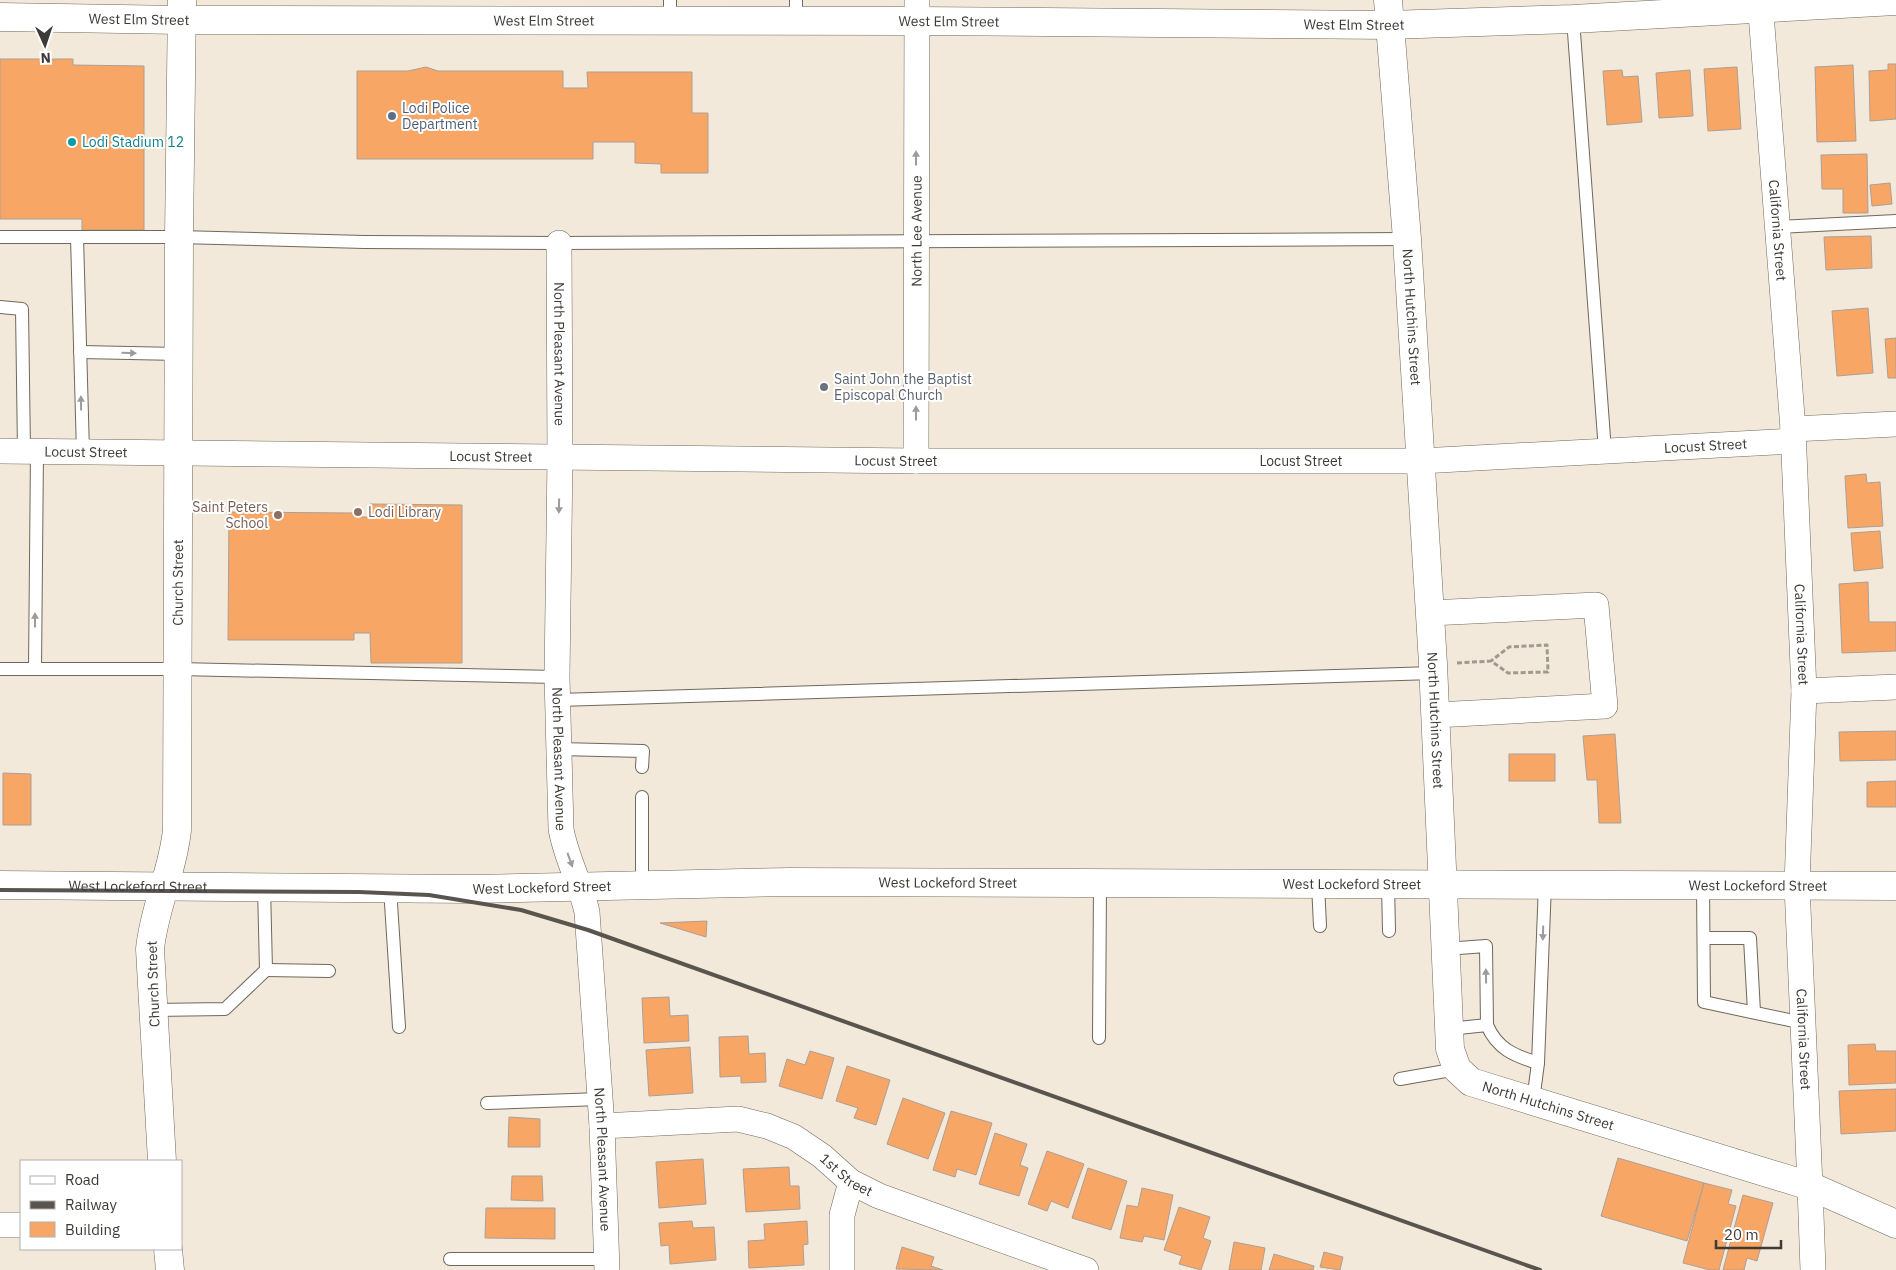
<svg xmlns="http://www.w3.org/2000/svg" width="1896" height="1270" font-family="'IBM Plex Sans',sans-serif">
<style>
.building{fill:#f8a666;stroke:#ad9f95}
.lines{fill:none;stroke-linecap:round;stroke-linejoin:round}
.service-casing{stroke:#70685b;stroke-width:14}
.minor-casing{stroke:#70685b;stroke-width:26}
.tertiary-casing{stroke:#70685b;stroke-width:29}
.path{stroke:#a0998f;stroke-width:3;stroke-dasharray:5 2.5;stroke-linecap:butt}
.service{stroke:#fff;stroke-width:12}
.minor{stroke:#fff;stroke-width:25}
.tertiary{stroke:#fff;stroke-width:28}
.rail{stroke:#59544e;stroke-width:4}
.oneway{fill:#9e9c9a}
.service-dot{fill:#5c6f8a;stroke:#fff;stroke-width:2}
.culture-dot{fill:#0f9aa8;stroke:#fff;stroke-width:2}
.worship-dot{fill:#6b7280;stroke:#fff;stroke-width:2}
.education-dot{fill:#8d6e63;stroke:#fff;stroke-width:2}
.labels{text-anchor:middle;stroke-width:4;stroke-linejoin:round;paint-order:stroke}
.street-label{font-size:14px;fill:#3e3a35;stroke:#fff}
.service-label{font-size:14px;fill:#4e5e75;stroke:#fff;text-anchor:start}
.culture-label{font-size:14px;fill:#0d838f;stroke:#fff;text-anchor:start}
.worship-label{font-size:14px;fill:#5b616d;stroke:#fff;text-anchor:start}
.education-label{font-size:14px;fill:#785e54;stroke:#fff;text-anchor:end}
</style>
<rect width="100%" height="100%" fill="#f2e9da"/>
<g class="building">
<path d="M0,59H73V65L144,66V230H82V219H0Z"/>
<path d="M1888,64H1896V119L1870,121L1869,71L1888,70Z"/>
<path d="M1853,65L1856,141L1817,142L1815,67Z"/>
<path d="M426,67L438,71H563V88H588L587,72H692V113H708V173H661V164L635,163V142H593V159H357V71H408Z"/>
<path d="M1737,67L1741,129L1708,131L1704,69Z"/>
<path d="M1622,70L1623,77L1638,76L1642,122L1607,125L1603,71Z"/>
<path d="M1690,70L1693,116L1659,118L1656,73Z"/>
<path d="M1867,154L1868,213H1843V189H1822L1821,155Z"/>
<path d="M1890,183L1892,204L1872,206L1870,185Z"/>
<path d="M1871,236L1872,268L1826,270L1824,237Z"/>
<path d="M1868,308L1873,373L1837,376L1832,311Z"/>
<path d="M1896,338V378H1888L1885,339Z"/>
<path d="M1866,474L1867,483L1880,482L1883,526L1848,528L1845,476Z"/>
<path d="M370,504L462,505V663H371L370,633H354V640H228L229,512L354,513L355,517H370Z"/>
<path d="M1880,531L1883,568L1854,571L1851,533Z"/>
<path d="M1868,582L1869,622H1896V651L1842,653L1839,584Z"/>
<path d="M1896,731V760L1840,761L1839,732Z"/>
<path d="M1615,734L1621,823H1599L1597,780H1587L1583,736Z"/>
<rect x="1509" y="754" width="46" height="27"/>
<path d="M3,773L31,774V825H3Z"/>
<path d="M1896,781V807H1867V782Z"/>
<path d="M707,921L706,937L660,923Z"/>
<path d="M669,997L670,1016L688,1015L689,1041L644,1043L642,998Z"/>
<path d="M748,1036L749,1054L765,1053L766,1082L741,1083V1076L720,1077L719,1037Z"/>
<path d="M1875,1044L1876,1051H1896V1083L1849,1085L1848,1045Z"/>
<path d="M690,1047L693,1093L649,1096L646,1050Z"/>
<path d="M810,1051L834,1058L822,1099L779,1086L787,1059L805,1065Z"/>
<path d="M847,1066L890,1080L876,1125L854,1118L858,1108L836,1101Z"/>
<path d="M1896,1089V1131L1841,1134L1839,1091Z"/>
<path d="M903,1098L945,1113L928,1159L887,1144Z"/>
<path d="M951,1111L992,1123L976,1175L957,1169L955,1177L933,1170Z"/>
<path d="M509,1117L540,1119V1147H508Z"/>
<path d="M995,1133L1027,1144L1020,1165L1028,1168L1019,1196L979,1184Z"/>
<path d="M1047,1151L1084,1164L1068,1208L1051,1201L1047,1211L1028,1204Z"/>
<path d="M1618,1158L1704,1183L1687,1241L1601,1216Z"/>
<path d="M703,1159L706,1204L659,1208L656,1162Z"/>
<path d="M789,1167L790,1186H799L800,1209L746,1212L743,1169Z"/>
<path d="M1088,1168L1127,1181L1111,1230L1072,1218Z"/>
<path d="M512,1176H542L543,1201L511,1200Z"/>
<path d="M1704,1183L1732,1190L1728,1204L1736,1206L1719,1270H1710L1683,1263Z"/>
<path d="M1142,1188L1173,1195L1164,1240L1144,1236L1142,1242L1120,1238L1127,1205L1138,1207Z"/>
<path d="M1743,1195L1773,1203L1757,1261L1747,1258L1744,1270H1723Z"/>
<path d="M1179,1207L1210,1217L1203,1238L1211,1241L1201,1270L1179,1264L1182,1256L1164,1250Z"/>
<path d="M486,1208H555V1239L485,1238Z"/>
<path d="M692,1221L693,1228L714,1227L716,1260L670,1264L669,1245L661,1246L659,1223Z"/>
<path d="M807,1221L808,1244L803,1245L804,1265L749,1268L748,1241L765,1240L764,1224Z"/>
<path d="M1234,1242L1265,1248L1261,1270H1229Z"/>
<path d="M902,1247L934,1257L931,1266L943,1270L896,1269Z"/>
<path d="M1324,1252L1343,1257L1340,1270L1320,1267Z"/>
<path d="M1274,1254L1314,1266L1313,1270H1269Z"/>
</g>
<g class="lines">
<defs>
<g id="service">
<path d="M796,0V20"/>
<path d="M1573,19L1605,451"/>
<path d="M670,20V0"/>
<path d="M1777,227L1896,221"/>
<path d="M0,237H179L364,242L559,243L1407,239"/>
<path d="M77,237L83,452"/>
<path d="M0,307L22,309L24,451"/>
<path d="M80,352L179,354"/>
<path d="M0,669H178L557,677"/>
<path d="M35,669L37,451"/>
<path d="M558,700L1434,673"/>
<path d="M559,749L643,751L642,767"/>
<path d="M1318,884L1320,926"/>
<path d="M1388,884L1389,931"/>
<path d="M642,885V797"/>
<path d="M1703,885L1704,1002L1803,1023"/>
<path d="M390,888L399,1027"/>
<path d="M1704,938H1750L1754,1012"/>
<path d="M1445,949L1486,946L1487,1025"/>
<path d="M266,970L329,971"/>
<path d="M153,1010L225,1009L266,970L264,887"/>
<path d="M1449,1029L1487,1025C1497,1049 1515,1056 1538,1063"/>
<path d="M1099,1038L1100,884"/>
<path d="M1400,1079L1457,1069"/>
<path d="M1533,1101L1538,1063L1545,884"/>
<path d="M487,1103L600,1099"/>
<path d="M450,1259H606"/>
</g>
<g id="minor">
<path id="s1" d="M1760,0L1793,429L1804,691L1797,885L1810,1186L1813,1270"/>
<path id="s2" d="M559,243L560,458L557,677L561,829C566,858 581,884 587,912L602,1126L607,1270"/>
<path d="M1793,429L1896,424"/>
<path id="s3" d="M0,451L916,461H1421L1793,441"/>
<path id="s4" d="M916,461L917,0"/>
<path d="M1430,613L1596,605L1605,706L1436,715"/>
<path d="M1804,691L1896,687"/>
<path id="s5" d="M602,1126L738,1119L767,1126L794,1137L822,1156L851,1182L879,1196L1086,1270"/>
<path d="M0,1225H21"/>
<path d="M842,1270V1215L851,1182"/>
</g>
<g id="tertiary">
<path id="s6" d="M1388,0L1407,239L1433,664L1450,1049L1457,1069L1471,1082L1810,1186L1896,1224"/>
<path id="s7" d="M0,17L182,20L917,21L1389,25L1573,19L1896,1"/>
<path id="s8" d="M0,885L472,889L789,882L1896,886"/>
<path id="s9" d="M162,1161L150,949C154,908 173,871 177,830L179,237L182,0"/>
<path d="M168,1249L170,1270"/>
</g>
</defs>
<use href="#service" class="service-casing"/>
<use href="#minor" class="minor-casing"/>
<use href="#tertiary" class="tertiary-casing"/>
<path class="path" d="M1457,663L1491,661L1508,673L1548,672L1547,645L1509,647L1491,661"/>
<use href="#service" class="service"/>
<use href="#minor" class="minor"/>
<use href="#tertiary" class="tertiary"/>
<path class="rail" d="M0,890L359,892L429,895L521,910L588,930L1540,1270"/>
</g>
<defs><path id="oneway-solid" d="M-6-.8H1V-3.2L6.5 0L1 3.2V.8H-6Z" transform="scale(1.25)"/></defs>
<g class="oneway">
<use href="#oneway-solid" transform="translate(916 158) rotate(-90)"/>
<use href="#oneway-solid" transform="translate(129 353) rotate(1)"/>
<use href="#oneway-solid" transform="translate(81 403) rotate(-91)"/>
<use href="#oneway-solid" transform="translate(916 413) rotate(-90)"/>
<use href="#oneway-solid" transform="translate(559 506) rotate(91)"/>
<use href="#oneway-solid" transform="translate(35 620) rotate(-90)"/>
<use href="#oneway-solid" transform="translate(570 860) rotate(70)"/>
<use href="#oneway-solid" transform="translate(1543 933) rotate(92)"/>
<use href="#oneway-solid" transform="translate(1486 976) rotate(-91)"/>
</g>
<circle class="service-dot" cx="392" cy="116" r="5"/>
<circle class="culture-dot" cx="72" cy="142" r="5"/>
<circle class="worship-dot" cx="824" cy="387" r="5"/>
<g class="education-dot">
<circle cx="358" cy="512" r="5"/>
<circle cx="278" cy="515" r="5"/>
</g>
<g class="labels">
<g class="street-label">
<text dy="5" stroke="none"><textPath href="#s7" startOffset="139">West Elm Street</textPath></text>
<text dy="5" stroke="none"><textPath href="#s7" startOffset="544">West Elm Street</textPath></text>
<text dy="5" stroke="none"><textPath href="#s7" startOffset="949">West Elm Street</textPath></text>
<text dy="5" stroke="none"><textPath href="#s7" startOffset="1354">West Elm Street</textPath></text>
<text dy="5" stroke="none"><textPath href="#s1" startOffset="231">California Street</textPath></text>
<text dy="5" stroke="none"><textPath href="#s4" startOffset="230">North Lee Avenue</textPath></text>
<text dy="5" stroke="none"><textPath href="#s6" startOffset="318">North Hutchins Street</textPath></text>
<text dy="5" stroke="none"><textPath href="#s2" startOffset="111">North Pleasant Avenue</textPath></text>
<text dy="5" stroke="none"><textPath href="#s3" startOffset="1706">Locust Street</textPath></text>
<text dy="5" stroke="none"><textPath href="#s3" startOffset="86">Locust Street</textPath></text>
<text dy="5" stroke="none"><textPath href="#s3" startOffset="491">Locust Street</textPath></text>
<text dy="5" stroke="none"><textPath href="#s3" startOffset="896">Locust Street</textPath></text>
<text dy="5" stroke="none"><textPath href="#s3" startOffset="1301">Locust Street</textPath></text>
<text dy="5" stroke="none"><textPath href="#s9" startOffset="582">Church Street</textPath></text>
<text dy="5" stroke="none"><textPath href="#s1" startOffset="636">California Street</textPath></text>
<text dy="5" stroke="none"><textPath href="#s6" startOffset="722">North Hutchins Street</textPath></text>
<text dy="5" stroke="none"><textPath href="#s2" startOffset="516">North Pleasant Avenue</textPath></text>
<text dy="5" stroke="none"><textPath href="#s8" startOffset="948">West Lockeford Street</textPath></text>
<text dy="5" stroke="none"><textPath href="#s8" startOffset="1352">West Lockeford Street</textPath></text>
<text dy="5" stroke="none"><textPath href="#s8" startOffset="138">West Lockeford Street</textPath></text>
<text dy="5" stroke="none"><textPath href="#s8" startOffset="1758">West Lockeford Street</textPath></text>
<text dy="5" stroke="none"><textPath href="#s8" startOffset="542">West Lockeford Street</textPath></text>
<text transform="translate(153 984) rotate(-92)" y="5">Church Street</text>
<text dy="5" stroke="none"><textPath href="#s1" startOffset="1041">California Street</textPath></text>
<text dy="5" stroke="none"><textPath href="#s6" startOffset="1172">North Hutchins Street</textPath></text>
<text dy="5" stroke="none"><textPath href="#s2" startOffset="921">North Pleasant Avenue</textPath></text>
<text dy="5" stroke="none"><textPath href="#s5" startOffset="260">1st Street</textPath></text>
</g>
<g class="service-label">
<text x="402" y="113">Lodi Police<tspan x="402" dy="16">Department</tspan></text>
</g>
<g class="culture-label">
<text x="82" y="147">Lodi Stadium 12</text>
</g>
<g class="worship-label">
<text x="834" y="384">Saint John the Baptist<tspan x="834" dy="16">Episcopal Church</tspan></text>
</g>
<g class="education-label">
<text x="268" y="512">Saint Peters<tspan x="268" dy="16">School</tspan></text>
<text x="368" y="517" text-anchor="start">Lodi Library</text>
</g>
</g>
<rect x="20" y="1160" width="162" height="90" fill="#ffffff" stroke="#b2b0ae"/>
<rect x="30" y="1176" width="25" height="8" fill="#ffffff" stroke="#b2b0ae"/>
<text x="65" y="1185" font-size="15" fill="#3e3a35">Road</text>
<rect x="30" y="1201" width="25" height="8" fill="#59544e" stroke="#b2b0ae"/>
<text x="65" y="1210" font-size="15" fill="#3e3a35">Railway</text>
<rect x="30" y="1222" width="25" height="15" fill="#f8a666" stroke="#b2b0ae"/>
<text x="65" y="1235" font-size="15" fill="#3e3a35">Building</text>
<g transform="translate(45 45) rotate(177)" stroke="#ffffff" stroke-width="4" paint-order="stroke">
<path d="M0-4L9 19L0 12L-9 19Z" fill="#3e3a35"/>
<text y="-8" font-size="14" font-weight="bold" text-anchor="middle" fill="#3e3a35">N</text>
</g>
<path d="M1716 1240v8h65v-8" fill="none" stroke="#3e3a35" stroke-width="2.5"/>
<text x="1724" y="1240" font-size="15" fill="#3e3a35" stroke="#ffffff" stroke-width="4" paint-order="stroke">20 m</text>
</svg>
